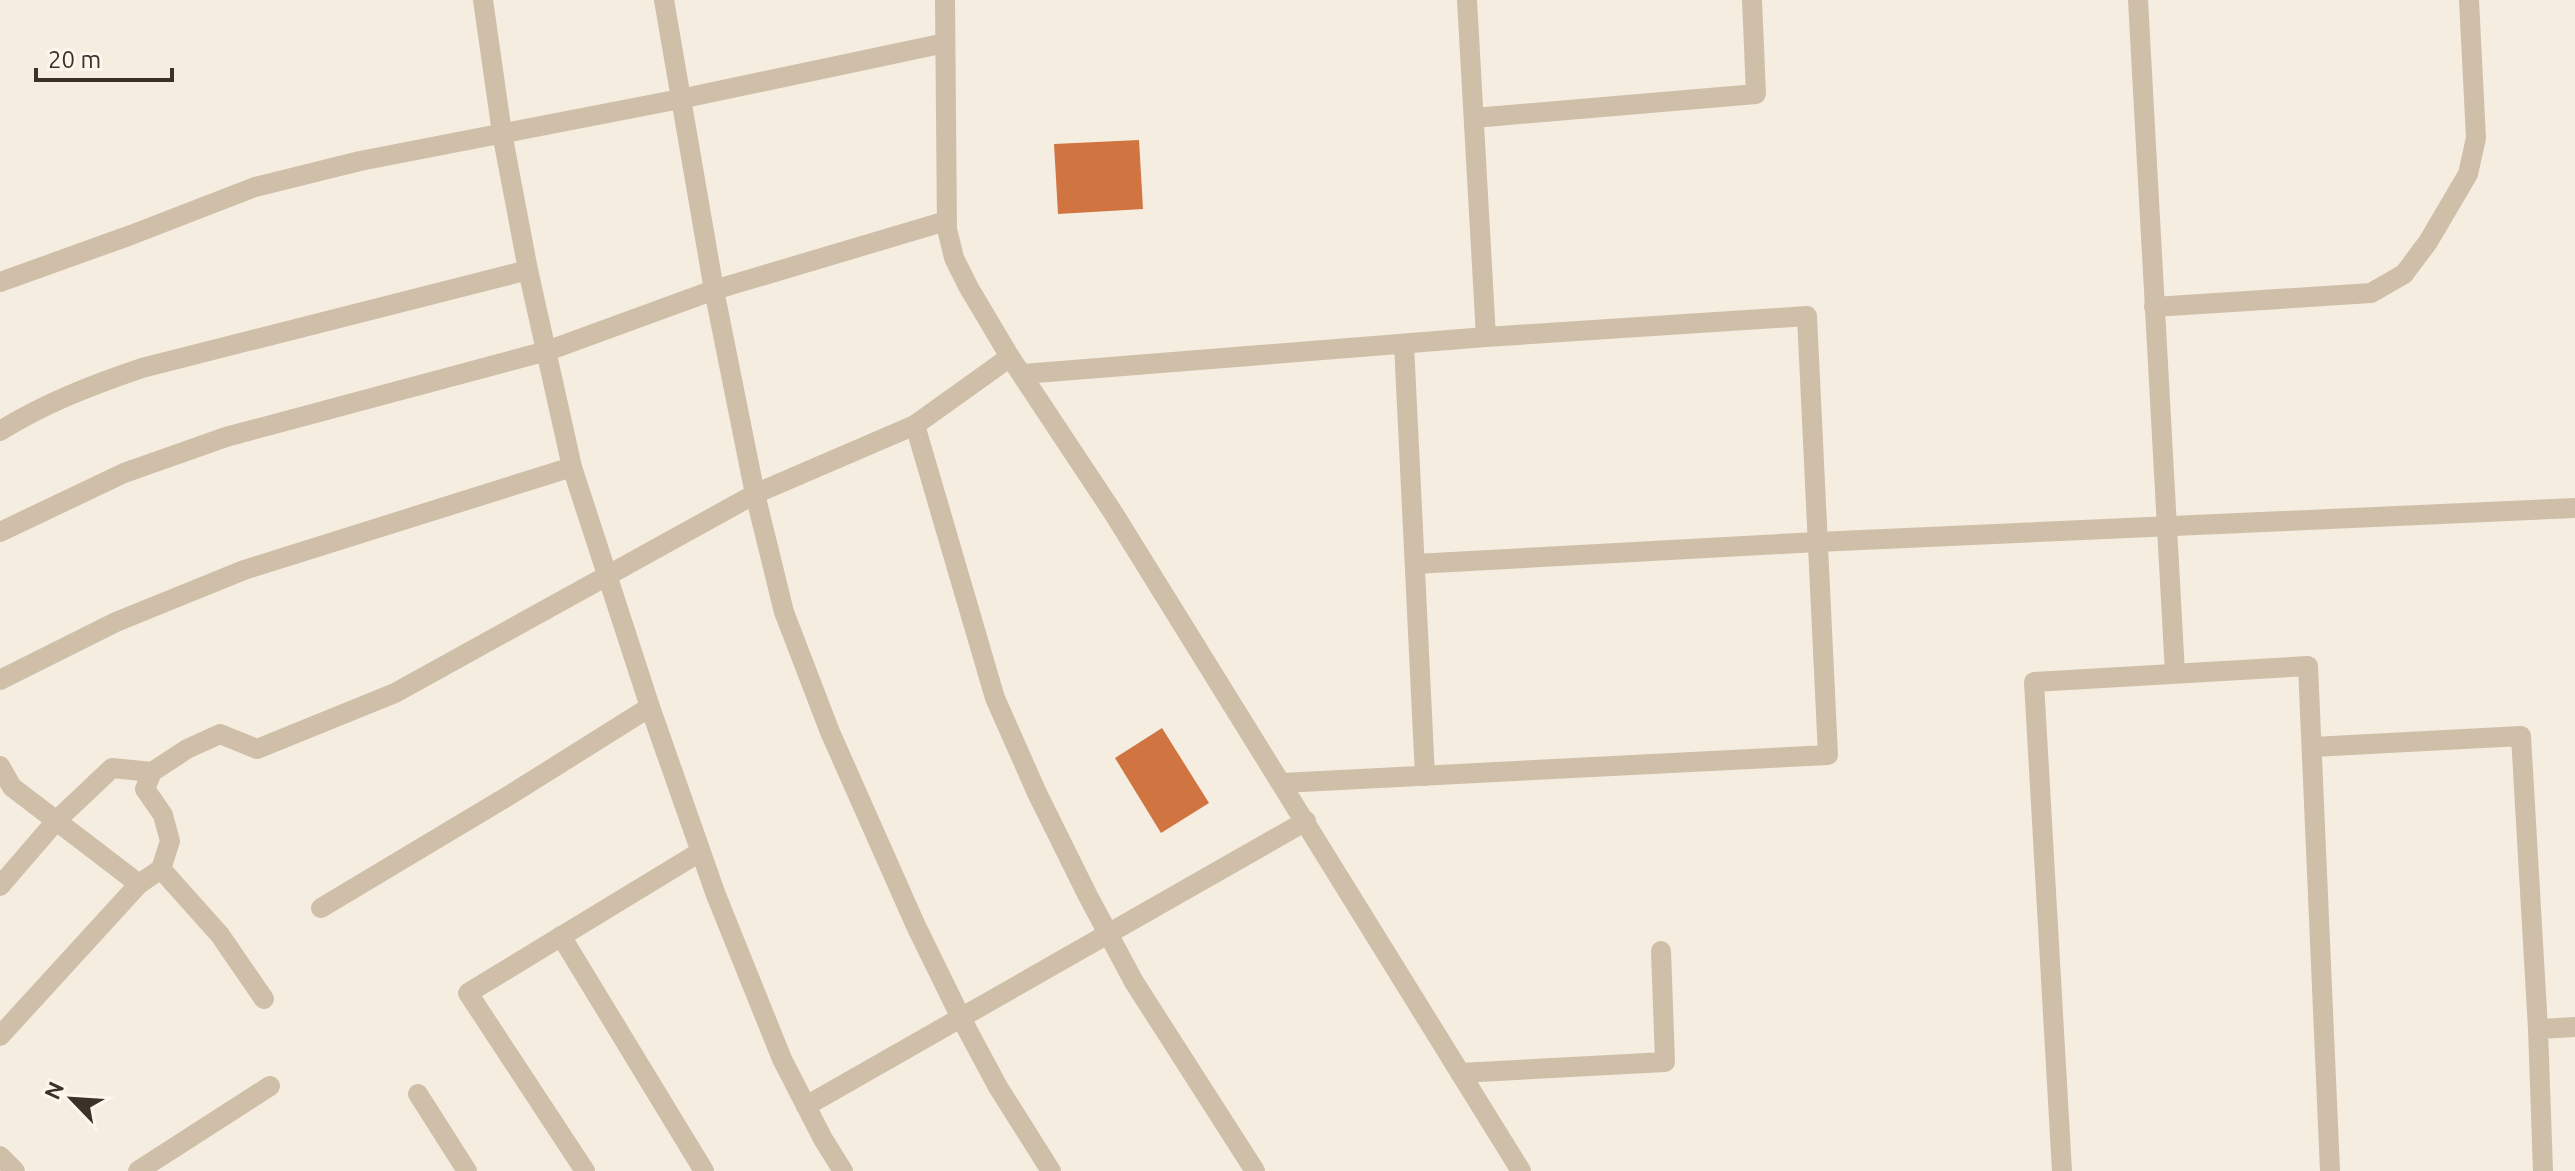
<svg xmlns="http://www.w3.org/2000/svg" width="2575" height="1171" font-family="Ubuntu,sans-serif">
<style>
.building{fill:#d07541}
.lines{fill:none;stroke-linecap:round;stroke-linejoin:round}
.minor{stroke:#cfbfa9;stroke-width:20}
</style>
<rect width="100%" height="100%" fill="#f5eddf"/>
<g class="building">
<path d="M1139,140L1143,209L1058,214L1054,144Z"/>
<path d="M1162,728L1209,803L1161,833L1115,758Z"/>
</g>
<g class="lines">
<g class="minor">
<path d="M483,0L502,133L528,270L572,467L650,707L716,895L782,1059L823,1139L843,1171"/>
<path d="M664,0L714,290L755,494L784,612L830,732L916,926L961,1018L998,1087L1051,1171"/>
<path d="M945,0L947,229L954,258L969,288L1010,357L1114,514L1521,1171"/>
<path d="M1467,0L1486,337"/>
<path d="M2138,0L2175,673"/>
<path d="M1474,118L1756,94L1752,0"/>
<path d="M0,282L131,235L255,187L360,161L680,99L945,43"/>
<path d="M2154,307L2371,293L2404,274L2428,242L2468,174L2476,138L2469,0"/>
<path d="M1404,344L1425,776"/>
<path d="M1010,357L915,425L995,698L1037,793L1088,896L1134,982L1255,1171"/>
<path d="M1023,374L1486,337L1807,316L1828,755L1282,783"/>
<path d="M0,431C45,403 92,385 142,368L528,270"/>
<path d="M0,532L124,473L226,437L547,351L714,290L946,221"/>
<path d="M1415,564L1817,542L2575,508"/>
<path d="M0,680L116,622L244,570L572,467"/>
<path d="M2313,747L2521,736L2538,1029"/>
<path d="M0,766L12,787L139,884"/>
<path d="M161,869L170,841L163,815L145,789L152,772L187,749L220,734L257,749L395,693L755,494L915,425"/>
<path d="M0,886L56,821L112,768L152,772"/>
<path d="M321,908L513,793L650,707"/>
<path d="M561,936L704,1171"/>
<path d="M0,1036L139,884L161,869L220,935L264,999"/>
<path d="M1460,1073L1665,1062L1661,951"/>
<path d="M418,1094L467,1171"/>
<path d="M806,1106L1306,821"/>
<path d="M0,1156L15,1171"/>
<path d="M138,1171L270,1086"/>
<path d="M585,1171L468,993L700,852"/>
<path d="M2062,1171L2034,682L2308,666L2330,1171"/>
<path d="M2543,1171L2538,1029L2575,1027"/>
</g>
</g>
<g transform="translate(72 1099) rotate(295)" stroke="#fcf6ec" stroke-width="6" paint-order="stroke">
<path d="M0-6L14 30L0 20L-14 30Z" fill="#3b3129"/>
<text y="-12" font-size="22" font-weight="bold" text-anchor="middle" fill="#3b3129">N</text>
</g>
<path d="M36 68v12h136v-12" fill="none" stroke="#3b3129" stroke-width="4"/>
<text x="48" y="68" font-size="24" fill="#3b3129" stroke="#fcf6ec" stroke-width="6" paint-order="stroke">20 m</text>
</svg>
